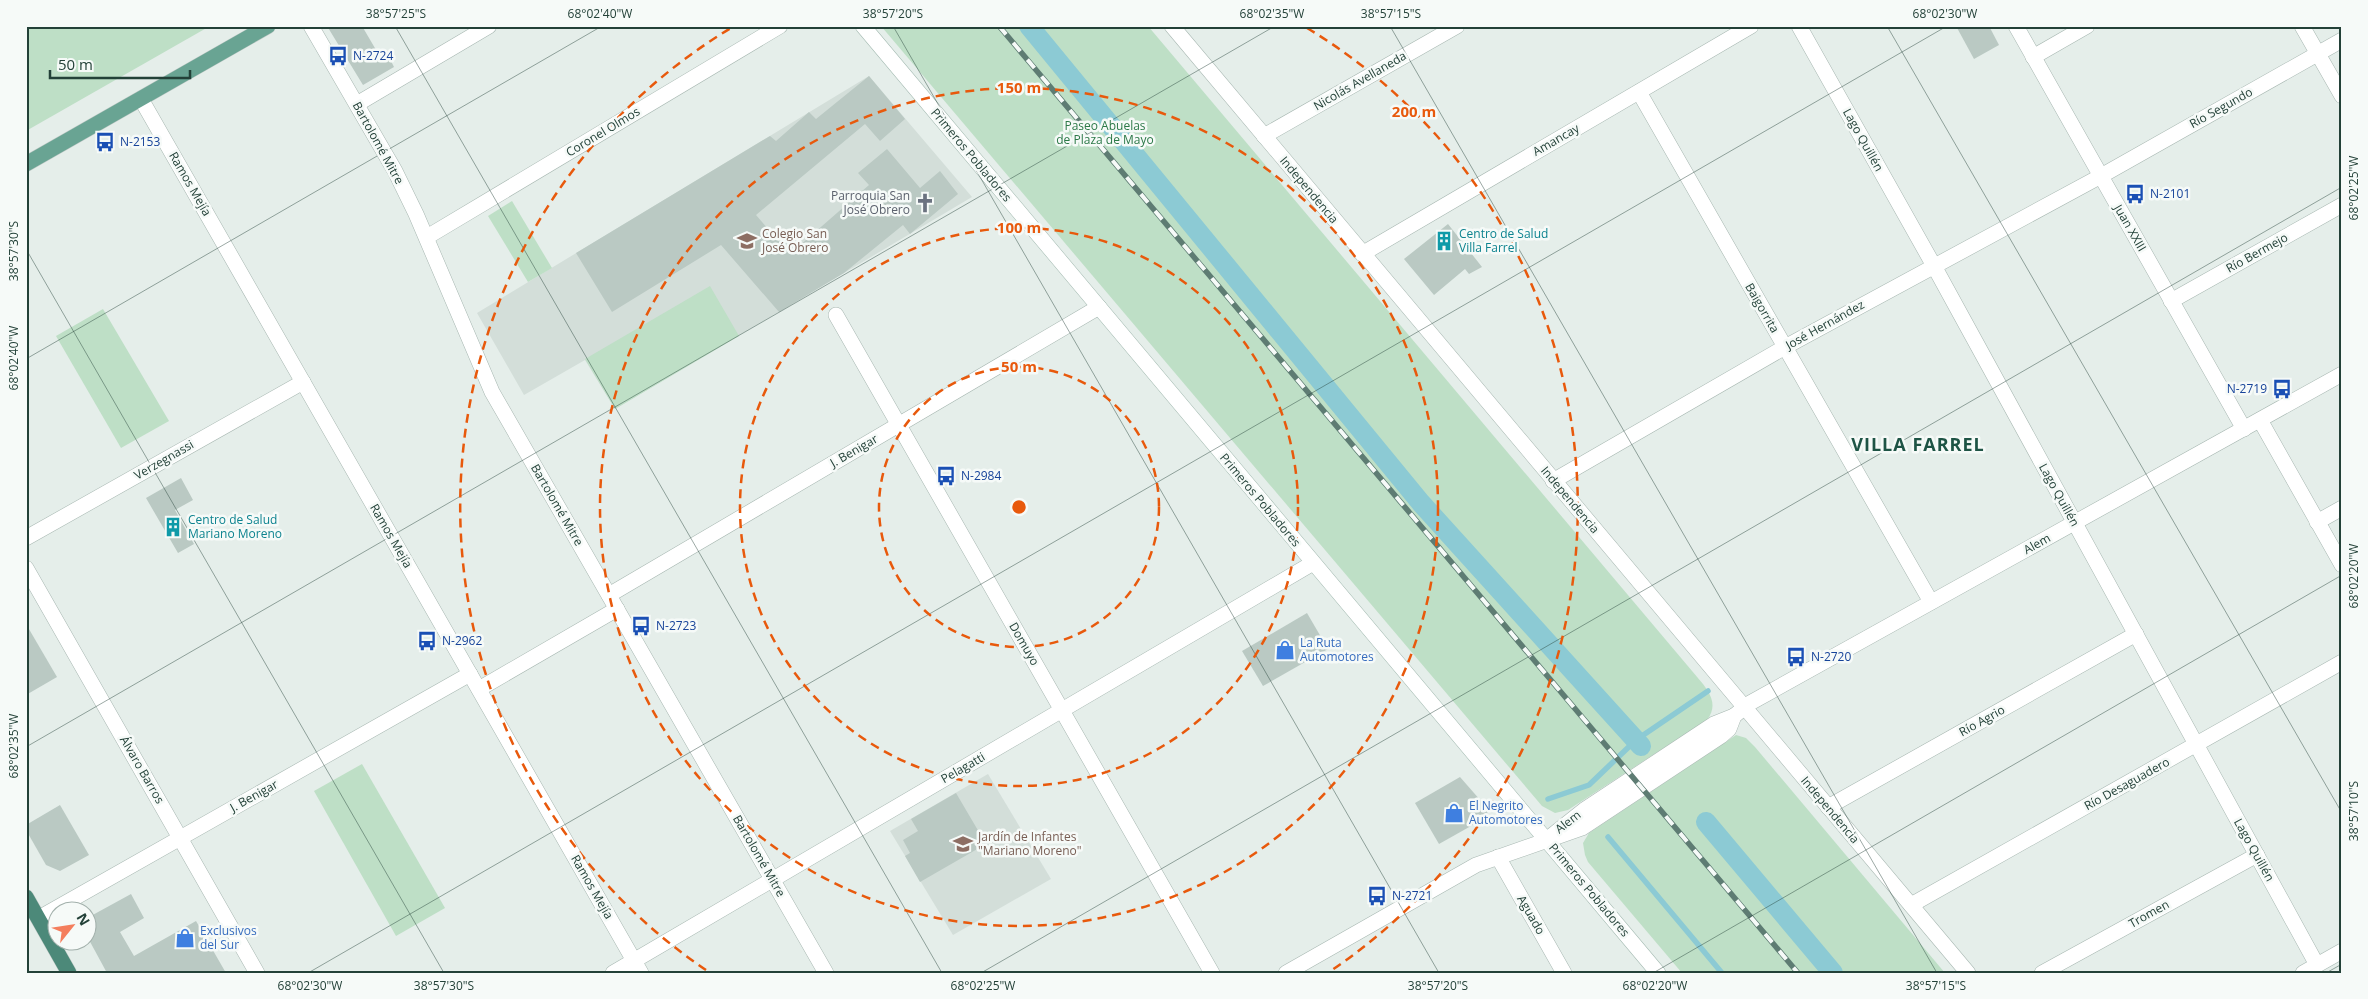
<svg xmlns="http://www.w3.org/2000/svg" width="2368" height="999" font-family="'Open Sans',sans-serif">
<style>
.built{fill:#d3ded9}
.green{fill:#bedfc6}
.lines{fill:none;stroke-linecap:round;stroke-linejoin:round}
.stream{stroke:#8ccad4;stroke-width:5.5}
.canal{stroke:#8ccad4;stroke-width:20}
.building{fill:#bac9c3}
.minor-casing{stroke:#a7b7b1;stroke-width:16}
.tertiary-casing{stroke:#a7b7b1;stroke-width:16}
.secondary-casing{stroke:#a3bab1;stroke-width:16}
.primary-casing{stroke:#c1cac7;stroke-width:16}
.trunk-casing{stroke:#c1cac7;stroke-width:16}
.minor{stroke:#fff;stroke-width:15}
.tertiary{stroke:#fff;stroke-width:15}
.secondary{stroke:#fff;stroke-width:15}
.primary{stroke:#69a493;stroke-width:15}
.trunk{stroke:#4c8979;stroke-width:15}
.rail-casing{stroke:#5e7c73;stroke-width:5.5}
.rail{stroke:#f6faf8;stroke-width:4;stroke-dasharray:11;stroke-linecap:butt}
.ticks{fill:none;stroke:#234138;stroke-width:1;stroke-opacity:0.45}
.ring{fill:none;stroke:#e8590c;stroke-width:2.5;stroke-dasharray:9 6}
.labels{text-anchor:middle;stroke-width:5;stroke-linejoin:round;paint-order:stroke}
.transit-label{font-size:12px;fill:#164399;stroke:#f6faf8;text-anchor:start}
.street-label{font-size:12px;fill:#234138;stroke:#f6faf8}
.park-label{font-size:12px;fill:#2c7948;stroke:#f6faf8}
.worship-label{font-size:12px;fill:#5b616d;stroke:#f6faf8;text-anchor:end}
.education-label{font-size:12px;fill:#785e54;stroke:#f6faf8;text-anchor:start}
.culture-label{font-size:12px;fill:#0d838f;stroke:#f6faf8;text-anchor:start}
.shop-label{font-size:12px;fill:#366cbe;stroke:#f6faf8;text-anchor:start}
.district-label{font-size:18px;font-weight:bold;letter-spacing:1px;fill:#1e5445;stroke:#f6faf8}
.centre{fill:#e8590c;stroke:#f6faf8;stroke-width:2.5}
.ring-label{font-size:15px;text-anchor:middle;font-weight:bold;fill:#e8590c;stroke:#f6faf8;stroke-width:5;stroke-linejoin:round;paint-order:stroke}
.neatline{fill:none;stroke:#234138;stroke-width:2}
.ticks-label{font-size:12px;text-anchor:middle;fill:#234138}
</style>
<rect width="100%" height="100%" fill="#e5eeea"/>
<g class="built">
<path d="M869,76L972,197L615,409L585,360L524,395L477,313Z"/>
<path d="M988,774L1051,879L953,935L890,831Z"/>
</g>
<g class="green">
<path d="M26,26H210L26,131Z"/>
<path d="M881,26H1148L1703,684C1712,696 1717,707 1707,720L1568,810L1555,813L1542,806Z"/>
<path d="M512,201L552,268L528,282L488,216Z"/>
<path d="M710,286L739,336L615,409L585,359Z"/>
<path d="M103,309L169,421L121,448L56,336Z"/>
<path d="M1736,735L1746,738L1755,747L1945,973H1682L1588,862L1585,855L1583,843L1589,833Z"/>
<path d="M362,764L445,908L396,936L314,791Z"/>
</g>
<g class="lines">
<g class="stream">
<path d="M1548,799L1589,785L1636,740L1708,691"/>
<path d="M1608,837L1722,973"/>
</g>
<g class="canal">
<path d="M1029,26L1421,503L1641,746"/>
<path d="M1706,822L1833,973"/>
</g>
</g>
<g class="building">
<path d="M327,26H362L379,55L386,51L394,67L363,85Z"/>
<path d="M1956,26H1989L1999,45L1974,59Z"/>
<path d="M869,76L905,119L880,141L865,124L756,215L790,254L869,185L858,173L887,149L920,188L940,171L958,194L910,234L903,225L844,273L779,312L721,245L612,312L576,253L770,136L776,141L809,112L816,119Z"/>
<path d="M1448,224L1482,267L1469,274L1465,269L1434,295L1404,259Z"/>
<path d="M181,478L193,500L175,510L194,544L178,553L146,498Z"/>
<path d="M1307,613L1328,649L1263,686L1242,651Z"/>
<path d="M26,624L57,677L26,695Z"/>
<path d="M1460,777L1488,809L1487,817L1439,844L1415,803Z"/>
<path d="M956,793L986,844L920,882L905,856L910,853L903,840L918,831L911,819Z"/>
<path d="M60,805L89,855L60,871L46,865L26,830V825Z"/>
<path d="M131,894L144,918L120,932L134,956L196,921L226,973H107L88,938L89,917Z"/>
</g>
<g class="lines">
<defs>
<g id="minor">
<path d="M311,26L395,171L416,214L492,392L826,973"/>
<path d="M1799,26L1934,266L2317,965"/>
<path d="M2016,26L2244,429"/>
<path d="M2302,26L2342,96"/>
<path d="M2033,57L2087,26"/>
<path d="M1639,92L1931,602"/>
<path d="M141,99L641,973"/>
<path d="M357,104L489,26"/>
<path d="M1264,136L1457,26"/>
<path d="M427,237L780,26"/>
<path d="M1362,254L1751,26"/>
<path d="M2171,301L2342,205"/>
<path d="M836,315L1212,973"/>
<path d="M2260,420L2342,565"/>
<path d="M1553,481L1785,347L2101,176L2342,40"/>
<path d="M2317,522L2342,508"/>
<path d="M26,538L303,382"/>
<path d="M26,568L257,973"/>
<path d="M609,595L1099,307"/>
<path d="M479,689L617,609"/>
<path d="M1828,807L2136,634"/>
<path d="M1911,905L2342,662"/>
<path d="M39,918L470,674"/>
<path d="M613,973L1313,563"/>
<path d="M2042,973L2257,855"/>
<path d="M2303,973L2342,951"/>
</g>
<g id="tertiary">
<path d="M1172,26L1968,973"/>
<path d="M1550,837L1584,810L1714,724L1734,716"/>
<path d="M1498,857L1564,973"/>
<path d="M1286,973L1476,865L1582,828L1721,736L1729,729L1734,716L1750,703L2342,374"/>
</g>
<path id="secondary" d="M863,26L1658,973"/>
<path id="primary" d="M26,164L268,26"/>
<path id="trunk" d="M26,897L69,973"/>
</defs>
<use href="#minor" class="minor-casing"/>
<use href="#tertiary" class="tertiary-casing"/>
<use href="#secondary" class="secondary-casing"/>
<use href="#primary" class="primary-casing"/>
<use href="#trunk" class="trunk-casing"/>
<use href="#minor" class="minor"/>
<use href="#tertiary" class="tertiary"/>
<use href="#secondary" class="secondary"/>
<use href="#primary" class="primary"/>
<use href="#trunk" class="trunk"/>
<defs>
<path id="rail" d="M999,26L1798,973"/>
</defs>
<use href="#rail" class="rail-casing"/>
<use href="#rail" class="rail"/>
</g>
<path class="ticks" d="M395,26L942,973M893,26L1439,973M1390,26L1937,973M1887,26L2342,813M26,249L444,973M26,359L602,26M26,747L1275,26M308,973L1947,26M981,973L2342,187M1653,973L2342,575M2326,973L2342,964"/>
<g class="ring">
<circle cx="1019" cy="507" r="140"/>
<circle cx="1019" cy="507" r="279"/>
<circle cx="1019" cy="507" r="419"/>
<path d="M706 970A559 559 0 0 1 731 28M1307 28A559 559 0 0 1 1332 970"/>
</g>
<defs>
<symbol id="bus-bare" viewBox="-9 -9 18 18"><path d="M-5-6H5V4H4V6H2V4H-2V6H-4V4H-5ZM-3.5-4V0h7V-4ZM-3.5 1.2v1.5H-2V1.2ZM2 1.2v1.5H3.5V1.2Z" fill="#1a4fb4" stroke="#f6faf8" stroke-width="2.5" paint-order="stroke"/></symbol>
<symbol id="church-bare" viewBox="-9 -9 18 18"><path d="M-1.2-6h2.4v3.5h3.3v2.4h-3.3V6h-2.4V-.1h-3.3v-2.4h3.3Z" fill="#6b7280" stroke="#f6faf8" stroke-width="2.5" paint-order="stroke"/></symbol>
<symbol id="school-bare" viewBox="-9 -9 18 18"><path d="M0-5L7-2L0 1L-7-2ZM-4 1L0 2.5L4 1V4Q0 6-4 4Z" fill="#8d6e63" stroke="#f6faf8" stroke-width="2.5" paint-order="stroke"/></symbol>
<symbol id="building-bare" viewBox="-9 -9 18 18"><path d="M-4-6H4V6H1V3H-1V6H-4ZM-2.5-4.3h1.7v1.8h-1.7ZM.8-4.3h1.7v1.8H.8ZM-2.5-1h1.7V.8h-1.7ZM.8-1h1.7V.8H.8Z" fill="#0f9aa8" stroke="#f6faf8" stroke-width="2.5" paint-order="stroke"/></symbol>
<symbol id="shop-bare" viewBox="-9 -9 18 18"><path d="M-5-2.5h2.3a2.7 3.5 0 0 1 5.4 0H5L5.5 6h-11ZM-1.5-2.5h3a1.5 2.3 0 0 0-3 0Z" fill="#3f7fe0" stroke="#f6faf8" stroke-width="2.5" paint-order="stroke"/></symbol>
</defs>
<g fill-rule="evenodd">
<use href="#bus-bare" x="324" y="42" width="28" height="28"/>
<use href="#bus-bare" x="91" y="128" width="28" height="28"/>
<use href="#bus-bare" x="2121" y="180" width="28" height="28"/>
<use href="#church-bare" x="911" y="189" width="28" height="28"/>
<use href="#school-bare" x="733" y="227" width="28" height="28"/>
<use href="#building-bare" x="1430" y="227" width="28" height="28"/>
<use href="#bus-bare" x="2268" y="375" width="28" height="28"/>
<use href="#bus-bare" x="932" y="462" width="28" height="28"/>
<use href="#building-bare" x="159" y="513" width="28" height="28"/>
<use href="#bus-bare" x="627" y="612" width="28" height="28"/>
<use href="#bus-bare" x="413" y="627" width="28" height="28"/>
<use href="#shop-bare" x="1271" y="636" width="28" height="28"/>
<use href="#bus-bare" x="1782" y="643" width="28" height="28"/>
<use href="#shop-bare" x="1440" y="799" width="28" height="28"/>
<use href="#school-bare" x="949" y="830" width="28" height="28"/>
<use href="#bus-bare" x="1363" y="882" width="28" height="28"/>
<use href="#shop-bare" x="171" y="924" width="28" height="28"/>
</g>
<g class="labels">
<g class="transit-label">
<text x="353" y="60">N-2724</text>
<text x="120" y="146">N-2153</text>
<text x="2150" y="198">N-2101</text>
<text x="2267" y="393" text-anchor="end">N-2719</text>
<text x="961" y="480">N-2984</text>
<text x="656" y="630">N-2723</text>
<text x="442" y="645">N-2962</text>
<text x="1811" y="661">N-2720</text>
<text x="1392" y="900">N-2721</text>
</g>
<g class="street-label">
<text transform="translate(1360 81) rotate(-30)" y="4">Nicolás Avellaneda</text>
<text transform="translate(2221 108) rotate(-29)" y="4">Río Segundo</text>
<text transform="translate(603 132) rotate(-31)" y="4">Coronel Olmos</text>
<text transform="translate(1556 140) rotate(-30)" y="4">Amancay</text>
<text transform="translate(1863 140) rotate(61)" y="4">Lago Quillén</text>
<text transform="translate(378 143) rotate(61)" y="4">Bartolomé Mitre</text>
<text transform="translate(971 155) rotate(50)" y="4">Primeros Pobladores</text>
<text transform="translate(190 184) rotate(60)" y="4">Ramos Mejía</text>
<text transform="translate(1309 190) rotate(50)" y="4">Independencia</text>
<text transform="translate(2130 228) rotate(60)" y="4">Juan XXIII</text>
<text transform="translate(2257 253) rotate(-29)" y="4">Río Bermejo</text>
<text transform="translate(1762 308) rotate(60)" y="4">Baigorrita</text>
<text transform="translate(1825 325) rotate(-29)" y="4">José Hernández</text>
<text transform="translate(854 451) rotate(-30)" y="4">J. Benigar</text>
<text transform="translate(164 460) rotate(-30)" y="4">Verzegnassi</text>
<text transform="translate(2059 495) rotate(61)" y="4">Lago Quillén</text>
<text transform="translate(1260 500) rotate(50)" y="4">Primeros Pobladores</text>
<text transform="translate(1570 500) rotate(50)" y="4">Independencia</text>
<text transform="translate(557 505) rotate(60)" y="4">Bartolomé Mitre</text>
<text transform="translate(391 536) rotate(60)" y="4">Ramos Mejía</text>
<text transform="translate(2037 544) rotate(-29)" y="4">Alem</text>
<text transform="translate(1024 644) rotate(60)" y="4">Domuyo</text>
<text transform="translate(1982 721) rotate(-29)" y="4">Río Agrio</text>
<text transform="translate(963 768) rotate(-30)" y="4">Pelagatti</text>
<text transform="translate(142 770) rotate(60)" y="4">Álvaro Barros</text>
<text transform="translate(2127 784) rotate(-29)" y="4">Río Desaguadero</text>
<text transform="translate(254 796) rotate(-29)" y="4">J. Benigar</text>
<text transform="translate(1830 810) rotate(50)" y="4">Independencia</text>
<text transform="translate(1568 822) rotate(-38)" y="4">Alem</text>
<text transform="translate(2254 850) rotate(61)" y="4">Lago Quillén</text>
<text transform="translate(759 856) rotate(60)" y="4">Bartolomé Mitre</text>
<text transform="translate(592 887) rotate(60)" y="4">Ramos Mejía</text>
<text transform="translate(1589 890) rotate(50)" y="4">Primeros Pobladores</text>
<text transform="translate(2149 914) rotate(-29)" y="4">Tromen</text>
<text transform="translate(1531 915) rotate(60)" y="4">Aguado</text>
</g>
<g class="park-label">
<text x="1105" y="130">Paseo Abuelas<tspan x="1105" dy="14">de Plaza de Mayo</tspan></text>
</g>
<g class="worship-label">
<text x="910" y="200">Parroquia San<tspan x="910" dy="14">José Obrero</tspan></text>
</g>
<g class="education-label">
<text x="762" y="238">Colegio San<tspan x="762" dy="14">José Obrero</tspan></text>
<text x="978" y="841">Jardín de Infantes<tspan x="978" dy="14">"Mariano Moreno"</tspan></text>
</g>
<g class="culture-label">
<text x="1459" y="238">Centro de Salud<tspan x="1459" dy="14">Villa Farrel</tspan></text>
<text x="188" y="524">Centro de Salud<tspan x="188" dy="14">Mariano Moreno</tspan></text>
</g>
<g class="shop-label">
<text x="1300" y="647">La Ruta<tspan x="1300" dy="14">Automotores</tspan></text>
<text x="1469" y="810">El Negrito<tspan x="1469" dy="14">Automotores</tspan></text>
<text x="200" y="935">Exclusivos<tspan x="200" dy="14">del Sur</tspan></text>
</g>
<g class="district-label">
<text x="1918" y="451">VILLA FARREL</text>
</g>
</g>
<circle cx="1019" cy="507" r="8" class="centre"/>
<g class="ring-label">
<text x="1019" y="93">150 m</text>
<text x="1414" y="117">200 m</text>
<text x="1019" y="233">100 m</text>
<text x="1019" y="372">50 m</text>
</g>
<rect width="2368" height="999" fill="none" stroke="#f6faf8" stroke-width="55"/>
<g transform="translate(72 926) rotate(60)"><circle r="24" fill="#f6faf8" stroke="#a2b0ab"/>
<path d="M0-4L9 19L0 12L-9 19Z" fill="#f47e5d"/>
<text y="-8" font-size="14" font-weight="bold" text-anchor="middle" fill="#234138">N</text>
</g>
<path d="M50 70v8h140v-8" fill="none" stroke="#234138" stroke-width="2.5"/>
<text x="58" y="70" font-size="15" fill="#234138" stroke="#f6faf8" stroke-width="4" paint-order="stroke">50 m</text>
<rect x="28" y="28" width="2312" height="944" class="neatline"/>
<g class="ticks-label">
<text x="396" y="18">38°57'25"S</text>
<text x="600" y="18">68°02'40"W</text>
<text x="893" y="18">38°57'20"S</text>
<text x="1272" y="18">68°02'35"W</text>
<text x="1391" y="18">38°57'15"S</text>
<text x="1945" y="18">68°02'30"W</text>
<text transform="translate(2354 188) rotate(-90)" y="4">68°02'25"W</text>
<text transform="translate(14 251) rotate(-90)" y="4">38°57'30"S</text>
<text transform="translate(14 358) rotate(-90)" y="4">68°02'40"W</text>
<text transform="translate(2354 576) rotate(-90)" y="4">68°02'20"W</text>
<text transform="translate(14 746) rotate(-90)" y="4">68°02'35"W</text>
<text transform="translate(2354 811) rotate(-90)" y="4">38°57'10"S</text>
<text x="310" y="990">68°02'30"W</text>
<text x="444" y="990">38°57'30"S</text>
<text x="983" y="990">68°02'25"W</text>
<text x="1438" y="990">38°57'20"S</text>
<text x="1655" y="990">68°02'20"W</text>
<text x="1936" y="990">38°57'15"S</text>
</g>
</svg>
